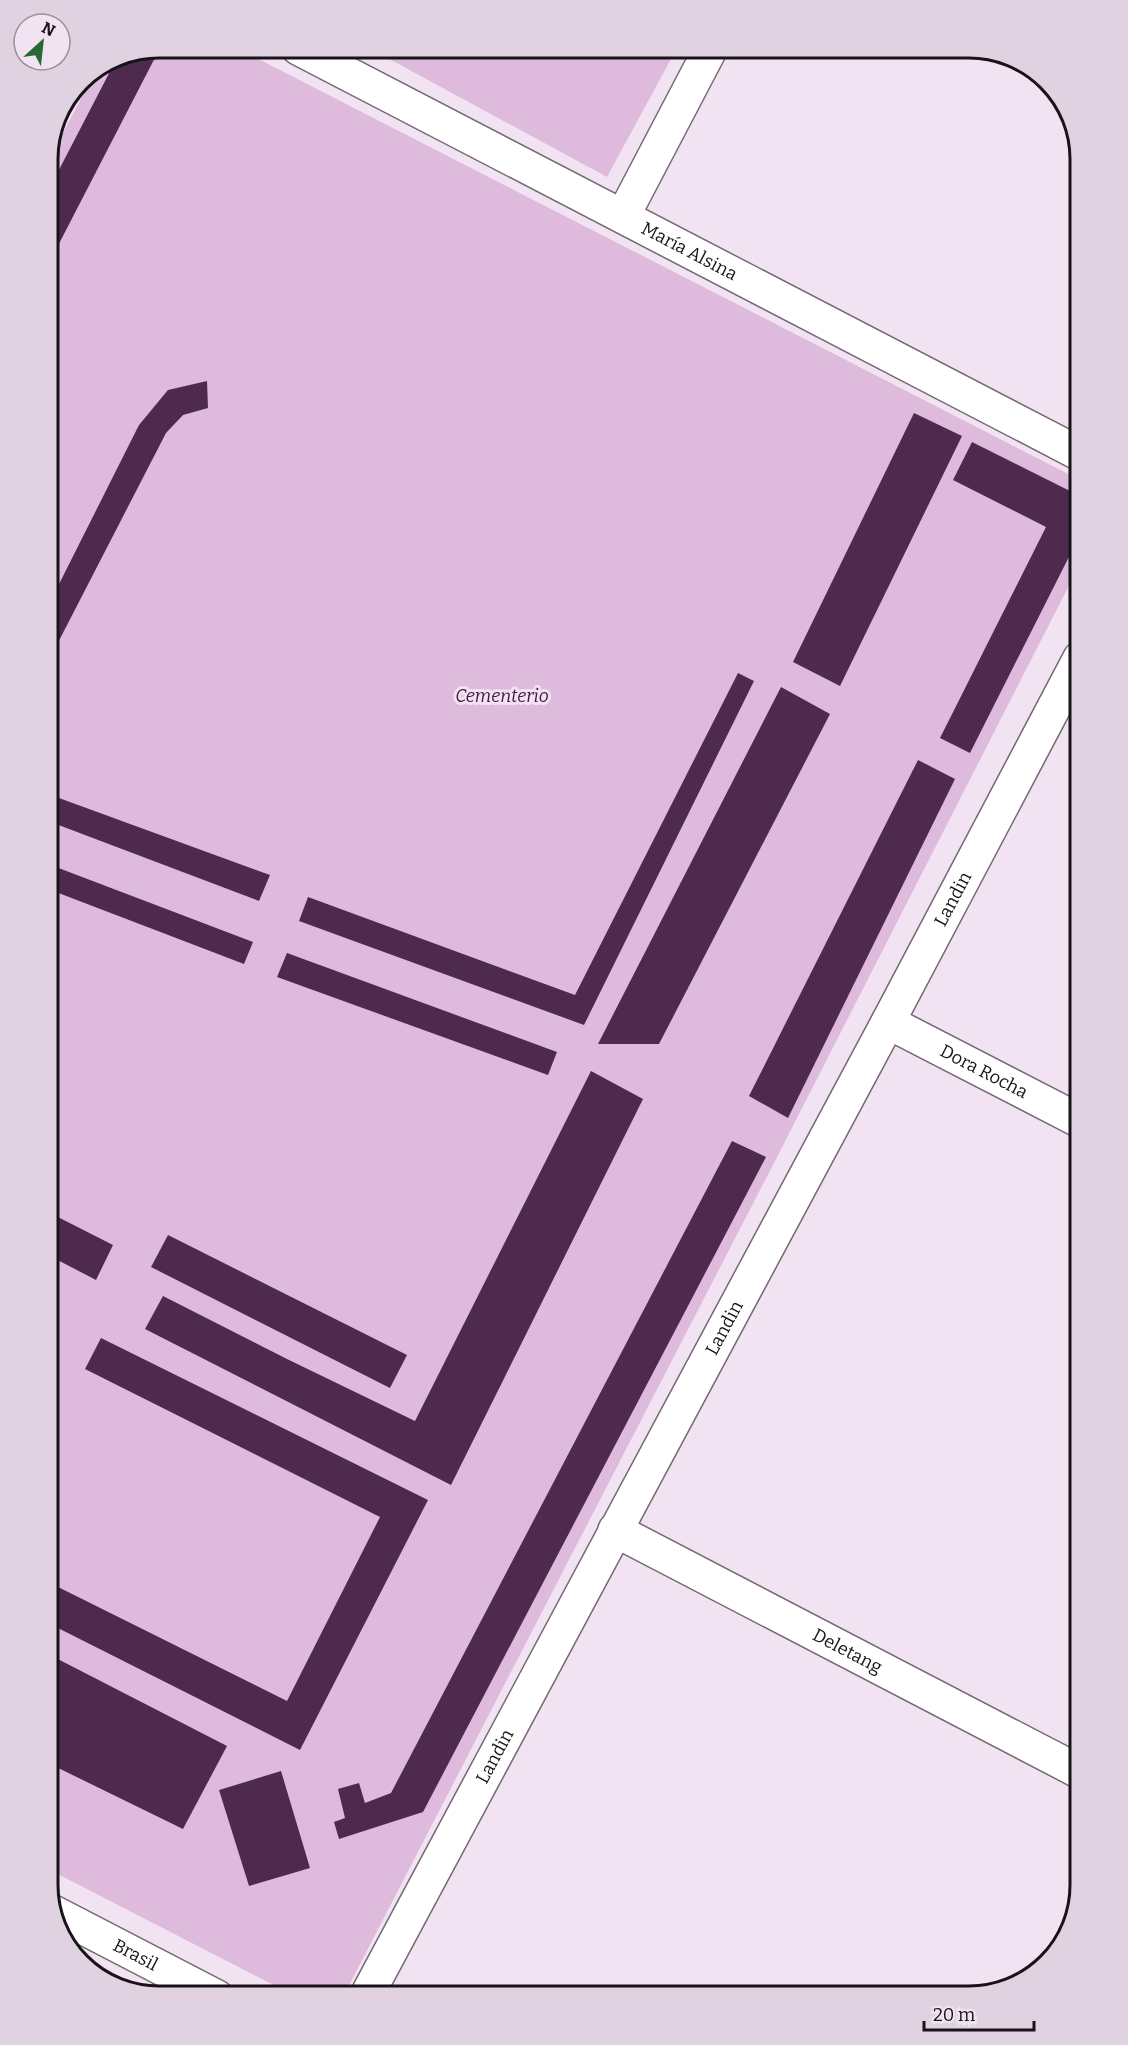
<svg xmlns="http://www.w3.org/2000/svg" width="1128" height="2045" font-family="Bitter,serif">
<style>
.green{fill:#debbdd}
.building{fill:#4e2b4e}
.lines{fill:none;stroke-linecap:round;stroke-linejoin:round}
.minor-casing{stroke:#746873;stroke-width:36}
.minor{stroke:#fff;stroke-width:33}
.labels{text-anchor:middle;stroke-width:6;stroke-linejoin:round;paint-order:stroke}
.street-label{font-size:18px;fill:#181318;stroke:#f1e3f1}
.park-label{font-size:18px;font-style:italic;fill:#471548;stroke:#f1e3f1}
.rim{fill:none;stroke:#181318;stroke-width:3}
</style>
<rect width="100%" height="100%" fill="#f1e3f1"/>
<g class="green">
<path d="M160,48H237L1080,480V564L774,1163L343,1997H297L48,1869V161L96,70L117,56Z"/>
<path d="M369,48H677L607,177Z"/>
</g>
<g class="building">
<path d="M160,48L48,265V191L118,56Z"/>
<path d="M207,381L208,408L183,415L166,433L48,662V606L139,425L168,390Z"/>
<path d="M914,413L962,436L840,686L793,662Z"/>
<path d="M972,442L1080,496V535L970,753L940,738L1046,527L953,480Z"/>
<path d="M738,673L754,681L584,1025L299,921L308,897L575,995Z"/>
<path d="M781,687L830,714L659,1044H598Z"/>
<path d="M918,760L955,779L788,1118L749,1096Z"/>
<path d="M48,794L270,875L259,901L48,821Z"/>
<path d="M48,864L253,942L244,964L48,889Z"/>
<path d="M287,953L557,1052L548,1075L277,977Z"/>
<path d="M591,1071L643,1099L451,1485L145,1329L163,1296L287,1359L415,1421Z"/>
<path d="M732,1141L766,1157L423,1812L339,1839L334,1822L345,1818L338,1789L359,1783L365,1803L391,1793Z"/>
<path d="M48,1212L113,1245L96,1280L48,1255Z"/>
<path d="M168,1235L407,1355L390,1388L151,1267Z"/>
<path d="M101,1338L428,1500L300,1750L48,1623V1582L287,1701L380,1517L85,1369Z"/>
<path d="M48,1654L227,1746L183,1829L48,1763Z"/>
<path d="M281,1771L310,1868L249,1886L219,1790Z"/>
</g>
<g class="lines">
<defs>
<g id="minor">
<path id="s1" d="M298,48L1080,454"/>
<path d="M623,216L711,48"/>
<path id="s2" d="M888,1022L1080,1121"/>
<path id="s3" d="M615,1530L1080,1772"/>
<path id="s4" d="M53,1912L217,1997"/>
<path id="s5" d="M366,1997L888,1022L1080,658"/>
</g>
</defs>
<use href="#minor" class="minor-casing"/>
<use href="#minor" class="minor"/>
</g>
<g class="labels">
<g class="street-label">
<text dy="6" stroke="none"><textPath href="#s1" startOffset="441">María Alsina</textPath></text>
<text dy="6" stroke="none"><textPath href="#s5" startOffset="1245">Landin</textPath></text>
<text dy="6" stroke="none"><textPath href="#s2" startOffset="108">Dora Rocha</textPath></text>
<text dy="6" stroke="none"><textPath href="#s5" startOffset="759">Landin</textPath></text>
<text dy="6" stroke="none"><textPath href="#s3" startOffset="262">Deletang</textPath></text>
<text dy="6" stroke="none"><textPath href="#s5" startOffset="273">Landin</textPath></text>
<text dy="6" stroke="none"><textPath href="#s4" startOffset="93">Brasil</textPath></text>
</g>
<g class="park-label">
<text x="502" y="702">Cementerio</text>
</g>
</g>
<path d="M0 0H1128V2045H0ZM159 58H969A101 101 0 0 1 1070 159V1885A101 101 0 0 1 969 1986H159A101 101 0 0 1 58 1885V159A101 101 0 0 1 159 58Z" fill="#e0d2e0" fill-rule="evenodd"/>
<path class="rim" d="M159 58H969A101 101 0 0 1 1070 159V1885A101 101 0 0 1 969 1986H159A101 101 0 0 1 58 1885V159A101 101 0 0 1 159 58Z"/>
<g transform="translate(42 42) rotate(27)"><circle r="28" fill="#f1e3f1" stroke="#9a909a" stroke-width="1.5"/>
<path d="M0-4.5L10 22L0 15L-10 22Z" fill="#276833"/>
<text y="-9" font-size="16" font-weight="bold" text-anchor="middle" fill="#181318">N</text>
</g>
<path d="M924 2021v9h110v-9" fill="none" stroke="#181318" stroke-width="3"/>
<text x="933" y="2021" font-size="18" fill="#181318" stroke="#f1e3f1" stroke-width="4.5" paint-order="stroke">20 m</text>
</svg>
